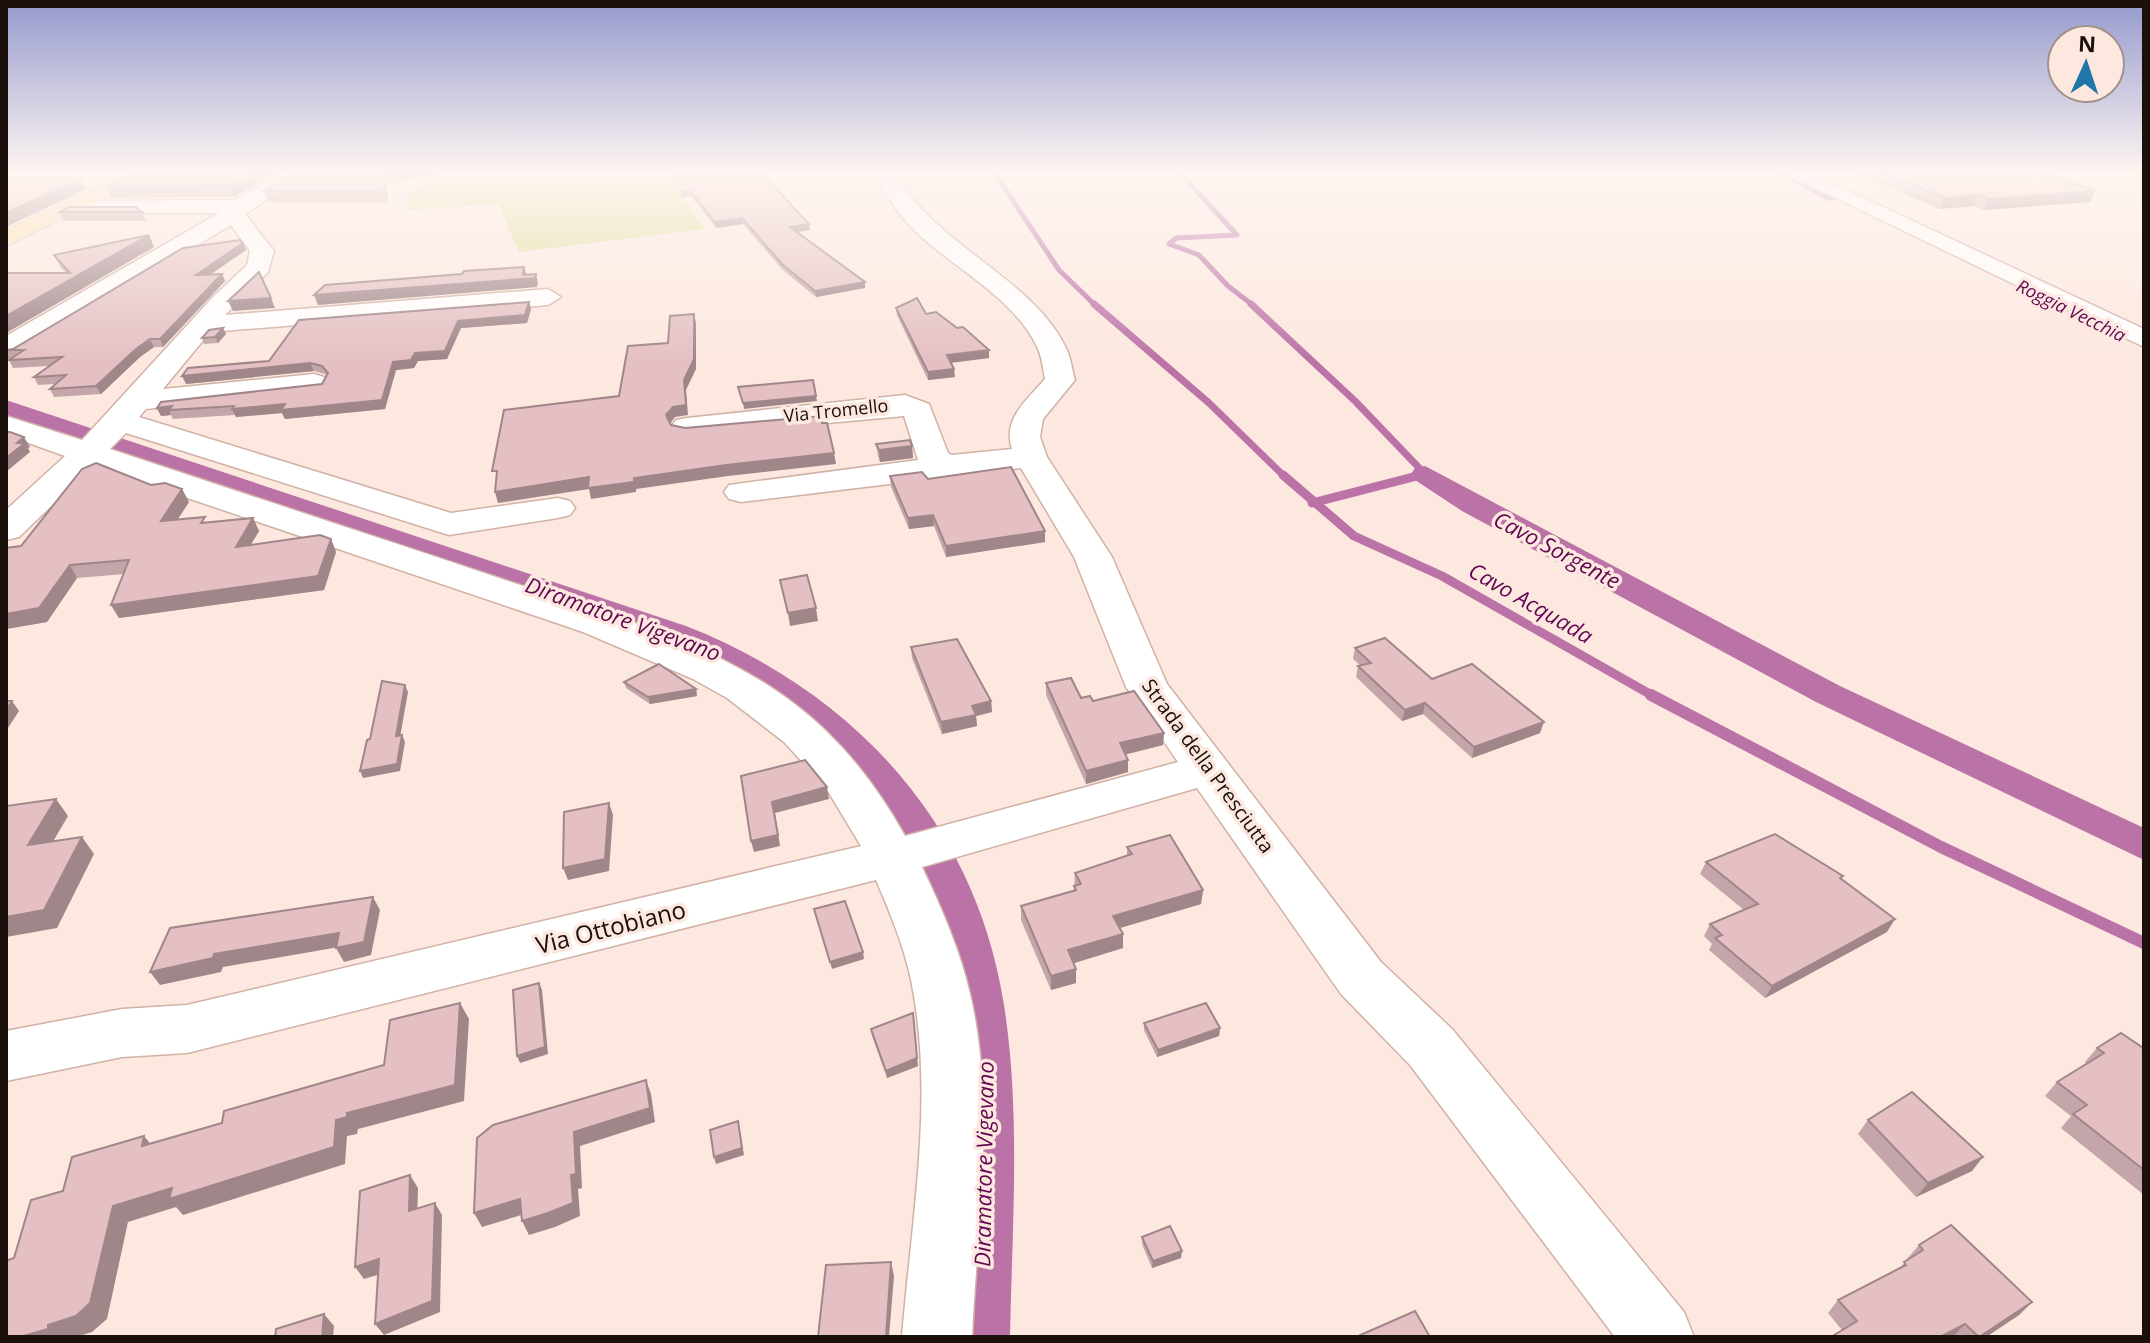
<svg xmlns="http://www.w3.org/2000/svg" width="2150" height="1343" font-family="'Open Sans',sans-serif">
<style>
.green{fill:#dcdf97}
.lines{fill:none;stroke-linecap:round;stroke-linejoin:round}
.stream-far3{stroke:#bb73a7;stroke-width:5}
.stream-far2{stroke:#bb73a7;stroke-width:7}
.stream-far1{stroke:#bb73a7;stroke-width:9}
.stream{stroke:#bb73a7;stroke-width:12}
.canal{fill:#bb73a7;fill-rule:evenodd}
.minor-casing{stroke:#d1b1a4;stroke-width:3}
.major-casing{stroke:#d1cfce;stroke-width:3}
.minor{fill:#fff;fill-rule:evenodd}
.major{fill:#fdddaa;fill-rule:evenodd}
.wall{fill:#c4a5a9}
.shaded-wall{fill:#a08689}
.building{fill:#e4c0c4;stroke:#a08689;stroke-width:2}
.labels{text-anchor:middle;stroke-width:7;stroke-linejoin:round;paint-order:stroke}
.far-water-label{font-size:18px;font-style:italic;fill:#620752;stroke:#fce8df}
.far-street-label{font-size:18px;fill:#1a0f0a;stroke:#fce8df}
.street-label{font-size:20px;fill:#1a0f0a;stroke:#fce8df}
.water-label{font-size:22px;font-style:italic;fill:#620752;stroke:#fce8df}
.near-street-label{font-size:24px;fill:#1a0f0a;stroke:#fce8df}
</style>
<rect width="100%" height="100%" fill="#fce8df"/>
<path class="green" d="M484,172H494L500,180L620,172H677L682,197L705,229L519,252L498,204L408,210L409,191L424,189L425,180Z"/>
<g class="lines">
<g class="stream-far3">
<path d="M994,172L1059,270L1096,306"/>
<path d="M1179,172L1237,235L1176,238L1169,244L1199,255L1228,286L1254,306"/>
</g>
<g class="stream-far2">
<path d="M1094,304L1209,403L1285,477"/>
<path d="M1251,304L1355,401L1425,474L1413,477"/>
</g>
<g class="stream-far1">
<path d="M1283,475L1354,536L1442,576L1655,697"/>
<path d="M1312,503L1421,475"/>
</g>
<path class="stream" d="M1651,695L1941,847L2144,943"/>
<g class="canal">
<path d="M1774,172H1795L1841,196L1832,201L1826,200Z"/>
<path d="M6,400L686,626C854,692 976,824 1004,1005C1021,1114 1012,1227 1010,1337H952C966,1080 1005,843 752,682C708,654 656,638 608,619L6,415Z"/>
<path d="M1425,466L1840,686L2144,828V860L1816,702L1462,511L1415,480L1411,474L1415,468Z"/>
</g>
<defs>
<g id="minor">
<path d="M285,172H309L245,214L274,251L268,272L225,315L548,289L561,297L548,305L210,332L163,389L314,374L324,377L329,383L324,389L314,392L146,409L139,417L451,513L558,498L570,501L575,508L570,515L558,518L449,535L126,433L110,449C241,493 372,535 502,579C601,612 708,639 792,702C840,738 876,784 905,836L1178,762L1126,687L1074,557L1021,468L741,502L729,499L724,492L729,485L918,460L904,416L687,436L676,434L671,427L676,420L687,418L905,395L929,404L948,453L952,455L1012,449C1002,419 1027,400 1045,379C1043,369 1042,358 1038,349C1016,299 955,269 917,233C898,215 886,195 874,172H894C936,247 1035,279 1067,350C1071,359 1072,370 1075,380L1043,419L1040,437L1047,457L1112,557L1167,684L1381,962L1452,1029L1684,1312L1694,1337H1615L1410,1065L1341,994L1197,788L922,867C941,907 960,950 970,994C996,1104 977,1225 972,1337H902C911,1225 933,1107 914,996C908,956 892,917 876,880L187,1053L122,1057L6,1081V1031L122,1009L187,1005L861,846L826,788L784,742L727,698L693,679L583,632L93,466L19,537L6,540V510L65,456L6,435V416L82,440L214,296L247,265L250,251L231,225L16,354L6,356V336L219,213H74L63,206L66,201L235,200Z"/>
<path d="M1782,172H1808L2144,329V347Z"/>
</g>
<path id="major" d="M128,172H156L6,246V230Z"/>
</defs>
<use href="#minor" class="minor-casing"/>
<use href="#major" class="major-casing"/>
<use href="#minor" class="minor"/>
<use href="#major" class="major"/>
</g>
<g class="wall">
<path d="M137,172H279L234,197L111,198L106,187Z"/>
<path d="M676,172L810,230L796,232L865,282V288L816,297L783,270L743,224L716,228L691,196L682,197Z"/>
<path d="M1852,172H2042L2090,202L1983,210L1974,206L1939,209Z"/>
<path d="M386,183L388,203L269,202L264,191Z"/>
<path d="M60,212H142L146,221H64Z"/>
<path d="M149,235L154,247L6,333V273H66L60,266L54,255Z"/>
<path d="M243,243L246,250L211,274H222L225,281L163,347H154L140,357L101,394L54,397L50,389L55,384L38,385L34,377L49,366L13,368L9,360L10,359H8L6,355V350L13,349Z"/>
<path d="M529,302L531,309L527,323L461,328L447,359L418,361L414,368L396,370L385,409L285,419L282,413L236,417L235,415L173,419L171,415L161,416L157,408L322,384L326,376L325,374L314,371L186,384L269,361Z"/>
<path d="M896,308L926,314L989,358L951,363L955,377L928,380L897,315Z"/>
<path d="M223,328L226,334L218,343L204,344L202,338Z"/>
<path d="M876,444L912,446L913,458L880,462L878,456Z"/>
<path d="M890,476L928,479L1045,542L946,557L934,526L909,529L891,487Z"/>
<path d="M151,485L182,489L189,502L177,520L208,523L253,518L259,531L250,545L331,539L336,552L324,590L119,618L111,605L124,574L77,578L47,622L6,629V548L21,546Z"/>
<path d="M911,647L991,701L992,712L976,716L977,726L942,734L912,658Z"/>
<path d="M1355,648L1432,679L1540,733L1472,758L1423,714L1402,721L1356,677L1358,666H1361L1353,659Z"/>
<path d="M624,682L696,689L697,696L650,704L626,688Z"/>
<path d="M1046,683L1093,701L1164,733L1163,745L1125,754L1128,760V772L1086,784L1046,695Z"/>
<path d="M1127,847L1203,890L1201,904L1120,928L1123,934V948L1073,963L1076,983L1051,990L1021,920V906L1074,891L1075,873L1127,856Z"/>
<path d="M1706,862L1841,879L1887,932L1765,998L1709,950L1712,944L1704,936L1710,924L1744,910L1700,874Z"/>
<path d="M1144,1023L1220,1028L1219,1036L1157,1057L1144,1030Z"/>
<path d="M871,1029L918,1066L887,1078L872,1036Z"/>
<path d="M2144,1046V1195L2061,1128L2071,1116L2045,1096L2057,1082L2087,1064L2085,1062L2097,1048L2142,1047Z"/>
<path d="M1868,1120L1972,1171L1916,1197L1858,1134Z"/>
<path d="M1142,1237L1181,1258L1152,1268L1142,1244Z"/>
<path d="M1919,1245L2032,1302L2019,1315L1986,1337H1831L1842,1330L1828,1313L1838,1300L1898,1269L1908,1260L1907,1259Z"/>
</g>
<g class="shaded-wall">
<path d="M256,172H279L234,197L230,186Z"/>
<path d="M388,172H458L386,183L388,203L385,192L383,173Z"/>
<path d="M81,178L86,189L6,227V213Z"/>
<path d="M681,191H690L691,196L682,197Z"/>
<path d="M2095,191L2090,202L1983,210L1989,199Z"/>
<path d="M1979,195L1974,206L1939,209L1944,198Z"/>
<path d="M742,218L743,224L716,228L715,222Z"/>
<path d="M809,224L810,230L790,233V227Z"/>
<path d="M149,235L154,247L6,333V316Z"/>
<path d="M243,243L246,250L199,282L196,275Z"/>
<path d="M524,267L527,276L536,274L538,283L537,287L318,305L314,295L523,275Z"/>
<path d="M222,274L225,281L163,347L160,339Z"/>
<path d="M865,282V288L816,297L815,291Z"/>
<path d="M271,298L275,308L233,311L228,301Z"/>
<path d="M529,302L531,309L527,323L461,328L447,359L418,361L414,368L396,370L385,409L285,419L282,413L236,417L232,409L285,404L415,353L458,321Z"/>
<path d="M694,314L696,323V369L686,390L688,415L675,417L669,425L666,415L684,380Z"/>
<path d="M223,328L226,334L218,343L215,337Z"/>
<path d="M150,339L154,347L140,357L101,394L96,386L136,349Z"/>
<path d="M989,350V358L947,363V355Z"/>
<path d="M310,363L314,371L186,384L182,376Z"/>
<path d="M954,369L955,377L928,380V372Z"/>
<path d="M816,396L817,401L744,409L743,403Z"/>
<path d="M172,406L169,410L171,415L161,416L157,408Z"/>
<path d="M24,437L30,447L28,448L30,452L6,472V458L17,443Z"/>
<path d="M912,446L913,458L880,462L879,450Z"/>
<path d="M834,453L836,464L728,476L636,489V492L591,499L589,489L498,503L495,492L589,477L634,478L726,465Z"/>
<path d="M182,489L189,502L168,534L161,521Z"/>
<path d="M933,515L934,526L909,529L908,518Z"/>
<path d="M253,518L259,531L242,560L236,547Z"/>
<path d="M1045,531V542L946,557V546Z"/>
<path d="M331,539L336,552L324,590L119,618L111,605Z"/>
<path d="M70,565L77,578L47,622L6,629V614Z"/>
<path d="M816,608L818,621L790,626L788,613Z"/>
<path d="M405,685L408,692L399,743L396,736Z"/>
<path d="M696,689L697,696L650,704L648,697Z"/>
<path d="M12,701L19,711L6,731V710Z"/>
<path d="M991,701L992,712L976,716L977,726L942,734L941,722L972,706Z"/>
<path d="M1425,703L1423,714L1402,721L1405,710Z"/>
<path d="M1544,722L1540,733L1472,758L1474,747Z"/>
<path d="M1164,733L1163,745L1120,756V743Z"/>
<path d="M402,735L405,742L400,771L363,778L360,771Z"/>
<path d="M1128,760V772L1086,784V771Z"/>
<path d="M827,787L829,799L775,813L780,846L754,852L751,841L772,802Z"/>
<path d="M56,799L68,816L41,862L28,845Z"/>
<path d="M609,803L613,815L609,871L568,880L563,868Z"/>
<path d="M82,837L94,854L57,928L6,937V917Z"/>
<path d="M1203,890L1201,904L1113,930V916Z"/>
<path d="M373,897L380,910L371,955L344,962L336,948L345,946L223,967L221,972L160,985L150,972L214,954L339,933Z"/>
<path d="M1895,919L1887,932L1765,998L1772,986Z"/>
<path d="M1123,934V948L1068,965V950Z"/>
<path d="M863,952L864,959L832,969L830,962Z"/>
<path d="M1076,969V983L1051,990V976Z"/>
<path d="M539,983L542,990L548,1054L520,1063L517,1056Z"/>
<path d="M460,1003L469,1019L464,1101L358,1129L357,1134L347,1136L345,1164L183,1215L176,1207L128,1222L107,1319L92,1332L76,1337H20L48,1325L113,1206L336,1120L347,1113Z"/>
<path d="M913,1013L918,1066L887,1078L886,1071Z"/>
<path d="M1220,1028L1219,1036L1157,1057L1158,1050Z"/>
<path d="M646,1080L651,1094L655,1122L580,1146L582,1188L578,1189L580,1216L555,1227L529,1235L522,1221L571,1175L574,1132Z"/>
<path d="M738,1121L744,1155L716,1164L714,1157Z"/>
<path d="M144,1136L158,1153L142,1146Z"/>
<path d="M1983,1157L1972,1171L1916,1197L1928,1183Z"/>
<path d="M410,1175L418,1188L417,1223L409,1211Z"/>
<path d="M520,1199L528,1213L482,1227L474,1213Z"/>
<path d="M435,1203L442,1215L440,1312L384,1335L375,1324Z"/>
<path d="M1182,1251L1181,1258L1152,1268L1153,1261Z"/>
<path d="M379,1259L387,1272L364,1279L355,1267Z"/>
<path d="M891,1262L894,1276L889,1337H886Z"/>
<path d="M2032,1302L2019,1315L1986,1337H1979Z"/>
<path d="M324,1314L334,1326L333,1337H322Z"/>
<path d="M1965,1324L1953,1337H1940Z"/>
</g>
<g class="building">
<path d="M137,172H256L230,186L106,187Z"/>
<path d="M295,172H388L383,173L385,192L264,191Z"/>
<path d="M676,172H761L809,224L790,227L865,282L815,291L782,264L742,218L715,222L690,191H681Z"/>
<path d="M1882,172H2042L2095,191L1989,199L1979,195L1944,198Z"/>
<path d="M6,177L81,178L6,213Z"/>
<path d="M69,207H136L142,212H60Z"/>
<path d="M149,235L6,316V273H70L54,255Z"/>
<path d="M240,240L243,243L196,275L222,274L160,339H150L136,349L96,386L50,389L66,375L34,377L62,357L9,360L24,350H6L13,349L183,248Z"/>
<path d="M524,267L523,275L536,274L535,278L314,295L325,285L462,274L464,271Z"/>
<path d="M259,272L271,298L228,301Z"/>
<path d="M917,298L926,314L936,312L957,328L963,327L989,350L947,355L954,369L928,372L896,308Z"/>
<path d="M529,302L525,315L458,321L445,351L415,353L411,360L393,362L382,400L281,410L285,404L232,409L234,406L169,410L172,406L157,408L161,402L322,384L328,373L322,366L310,363L182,376L188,368L269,361L299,320Z"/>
<path d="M694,314V359L684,380L686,405L673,407L666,415L671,425L685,428L821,416L822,423H827L834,453L726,465L634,478V482L588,488L589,477L495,492L497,471H492L504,410L619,396L628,346L668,343L670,316Z"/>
<path d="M223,328L215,337L202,338L209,330Z"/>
<path d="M813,380L816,396L743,403L738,387Z"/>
<path d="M6,432H10L24,437L17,443H25L6,458Z"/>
<path d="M910,440L912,446L879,450L876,444Z"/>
<path d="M96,463L151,485L165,483L182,489L161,521L205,517L201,523L253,518L236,547L320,535L331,539L318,576L111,605L129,560L70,565L39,608L6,614V548L21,546L82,469Z"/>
<path d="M1011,467L1045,531L946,546L933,515L908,518L890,476L922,472L928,479Z"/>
<path d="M807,575L816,608L788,613L780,580Z"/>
<path d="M1385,638L1432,679L1472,664L1544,722L1474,747L1425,703L1405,710L1358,666L1371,663L1355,648Z"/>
<path d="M957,639L991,701L972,706L976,715L941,722L911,647Z"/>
<path d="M659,664L696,689L648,697L624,682Z"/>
<path d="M1071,678L1081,698L1090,696L1093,701L1134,691L1164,733L1120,743L1128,760L1086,771L1046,683Z"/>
<path d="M382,681L405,685L396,736L402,735L397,764L360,771L367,740L370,739Z"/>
<path d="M6,701H12L6,710Z"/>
<path d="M805,760L827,787L772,802L778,835L751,841L741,776Z"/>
<path d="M56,799L28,845L82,837L44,910L6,917V806Z"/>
<path d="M609,803L605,859L563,868L564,812Z"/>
<path d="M1775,834L1843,876L1840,878L1895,919L1772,986L1715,938L1722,935L1710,924L1758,904L1706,862Z"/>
<path d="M1170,835L1203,890L1113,916L1123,934L1068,950L1076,969L1051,976L1021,906L1076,890L1074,886L1081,884L1075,873L1132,854L1127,847Z"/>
<path d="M373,897L364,942L336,948L339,933L214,954L213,958L150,972L170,928Z"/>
<path d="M845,901L863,952L830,962L814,909Z"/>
<path d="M539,983L545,1047L517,1056L513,990Z"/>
<path d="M460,1003L455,1085L347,1113V1117L336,1120L334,1147L169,1199L172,1188L113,1206L90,1303L76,1316L48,1325V1329L20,1337H6V1261L14,1258L31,1200L63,1191L72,1157L144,1136L142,1146L222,1123L224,1111L384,1065L390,1020Z"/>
<path d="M1206,1003L1220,1028L1158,1050L1144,1023Z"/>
<path d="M913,1013L917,1058L886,1071L871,1029Z"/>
<path d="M2121,1033L2142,1047L2144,1046V1170L2073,1114L2087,1105L2057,1082L2104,1053L2097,1048Z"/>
<path d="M646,1080L650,1108L574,1132L576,1174L571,1175L573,1203L548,1213L522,1221L520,1199L474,1213L477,1138L493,1125Z"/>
<path d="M1912,1092L1983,1157L1928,1183L1868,1120Z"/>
<path d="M738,1121L742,1148L714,1157L710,1130Z"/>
<path d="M410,1175L409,1211L435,1203L432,1301L375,1324L379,1259L355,1267L360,1191Z"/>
<path d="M1951,1225L2032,1302L1979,1337L1965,1324L1940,1337H1831L1857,1321L1838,1300L1906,1265L1904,1262L1923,1250L1919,1245Z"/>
<path d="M1170,1226L1182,1251L1153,1261L1142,1237Z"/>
<path d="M891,1262L886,1337H818L826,1265Z"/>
<path d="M1415,1311L1430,1337H1356Z"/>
<path d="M324,1314L322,1337H275L276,1329Z"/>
</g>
<linearGradient id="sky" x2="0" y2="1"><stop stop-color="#969ace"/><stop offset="0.48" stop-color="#fef5f1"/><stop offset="1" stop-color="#fef5f1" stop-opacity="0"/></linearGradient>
<rect width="2150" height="360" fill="url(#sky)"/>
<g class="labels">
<g class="far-water-label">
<text transform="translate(2071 311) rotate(26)" y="6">Roggia Vecchia</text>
</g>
<g class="far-street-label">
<text transform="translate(836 411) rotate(-6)" y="6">Via Tromello</text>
</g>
<g class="street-label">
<text transform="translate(1208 766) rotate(54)" y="7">Strada della Presciutta</text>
</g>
<g class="water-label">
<text transform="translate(1557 550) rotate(28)" y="8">Cavo Sorgente</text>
<text transform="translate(1531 603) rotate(30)" y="8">Cavo Acquada</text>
<text transform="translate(623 619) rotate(20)" y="8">Diramatore Vigevano</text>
<text transform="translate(984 1164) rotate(-89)" y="8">Diramatore Vigevano</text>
</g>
<g class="near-street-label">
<text transform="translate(611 928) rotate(-14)" y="8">Via Ottobiano</text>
</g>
</g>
<rect width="2150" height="1343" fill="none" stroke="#1a0f0a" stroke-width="16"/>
<g transform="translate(2086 64) rotate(3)"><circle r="38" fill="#fce8df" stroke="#a2918a" stroke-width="2"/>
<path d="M0-6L14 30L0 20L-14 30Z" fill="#2077a7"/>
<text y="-12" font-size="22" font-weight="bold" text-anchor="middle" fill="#1a0f0a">N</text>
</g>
</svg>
